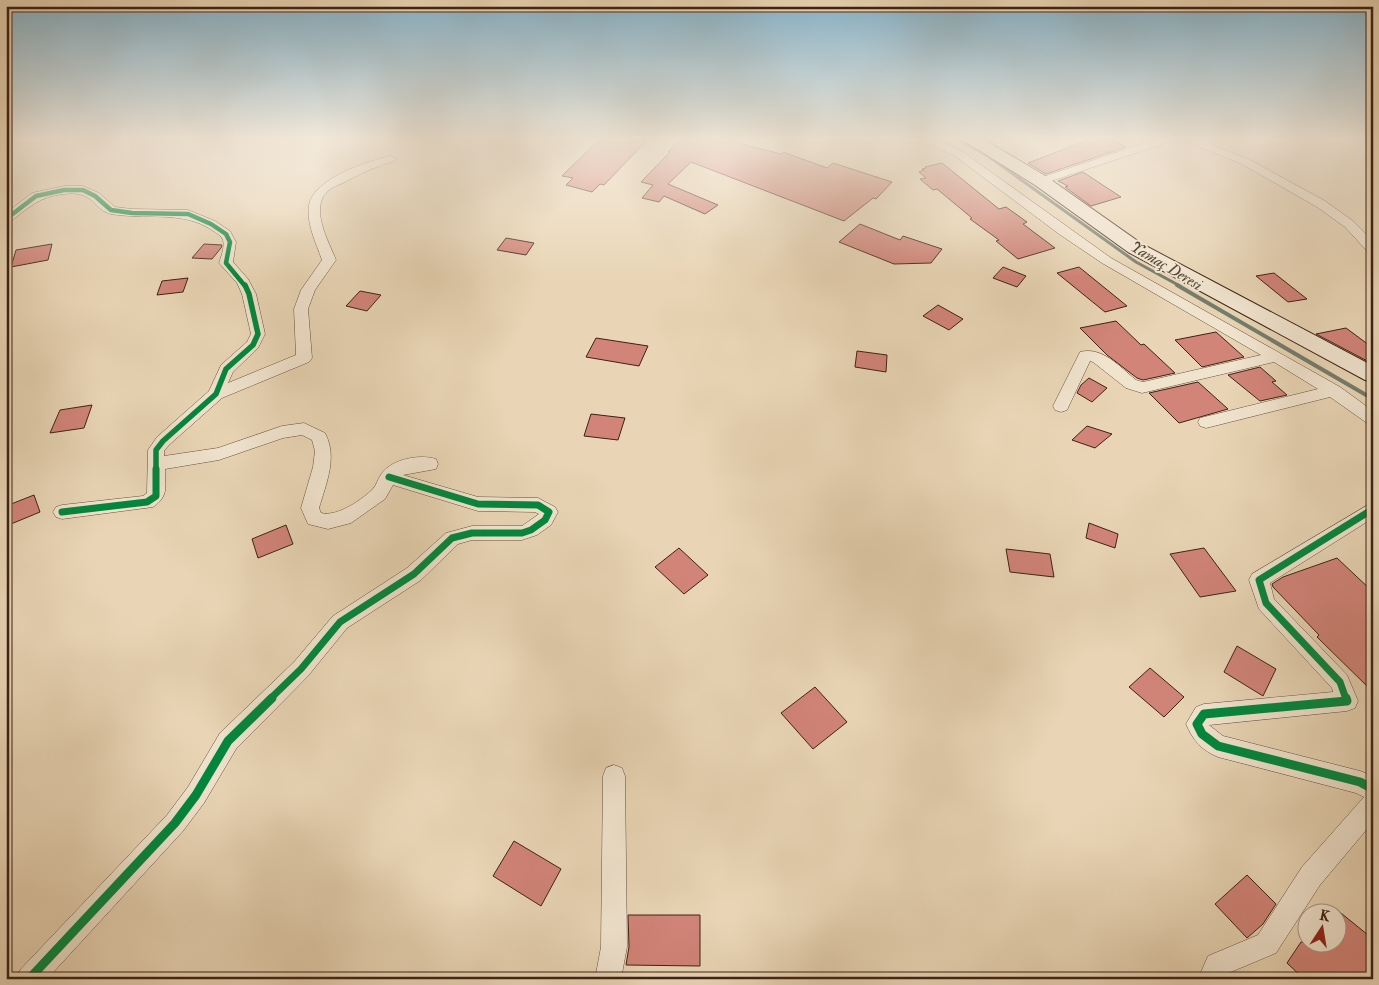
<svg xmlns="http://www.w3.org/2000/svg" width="1379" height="985" font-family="'IM FELL Double Pica',serif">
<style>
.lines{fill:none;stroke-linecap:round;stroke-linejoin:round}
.stream-far1{stroke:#747d6d;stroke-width:3}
.stream{stroke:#747d6d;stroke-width:4}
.building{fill:#d28479;stroke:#3c2215}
.street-casing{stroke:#674f3d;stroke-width:1}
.secondary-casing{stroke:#3c2215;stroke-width:2}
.street{fill:#f1e4cf;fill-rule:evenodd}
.secondary{fill:#f1e4cf;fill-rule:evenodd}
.cycleway-far3-casing{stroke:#f1e4cf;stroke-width:6}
.cycleway-far2-casing{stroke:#f1e4cf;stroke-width:8}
.cycleway-far1-casing{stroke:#f1e4cf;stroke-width:10}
.cycleway-casing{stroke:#f1e4cf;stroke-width:12}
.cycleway-far3{stroke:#00873e;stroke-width:4.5}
.cycleway-far2{stroke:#00873e;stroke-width:5.5}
.cycleway-far1{stroke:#00873e;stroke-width:7}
.cycleway{stroke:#00873e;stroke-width:9}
.labels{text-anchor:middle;stroke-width:4;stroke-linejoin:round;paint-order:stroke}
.far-water-label{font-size:16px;font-style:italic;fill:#53483a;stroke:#f1e4cf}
</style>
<rect width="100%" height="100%" fill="#e9d5b5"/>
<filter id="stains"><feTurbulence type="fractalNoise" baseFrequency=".004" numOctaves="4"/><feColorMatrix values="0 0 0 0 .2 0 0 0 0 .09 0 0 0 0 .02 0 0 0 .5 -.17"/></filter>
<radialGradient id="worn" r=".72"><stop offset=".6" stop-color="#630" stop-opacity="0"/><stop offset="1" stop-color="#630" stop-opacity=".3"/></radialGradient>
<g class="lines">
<path class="stream-far1" d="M957,139L988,156L1136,262L1180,286"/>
<path class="stream" d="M1177,285L1373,399"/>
</g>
<g class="building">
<path d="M600,139H648L604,185L600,184L592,192L566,185L573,178L562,176Z"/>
<path d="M680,139H704L724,143L727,140L781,154L783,152L827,168L833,163L892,182L876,199L873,198L844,221L691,162L668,184L718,205L705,214L664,196L659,202L642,198L653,185L641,182L670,152H668Z"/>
<path d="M1091,139H1109L1126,147L1046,174L1028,163Z"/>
<path d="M942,163L999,209L1006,207L1027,222L1023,224L1055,248L1018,259L996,241L999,240L970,219L972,218L937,189L933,190L920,179L926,178L919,172L924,170L922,169L926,168L925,167Z"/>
<path d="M1083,172L1121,197L1091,206L1065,187L1068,186L1058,181Z"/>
<path d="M860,224L900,240L903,236L942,249L931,263L894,264L839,242Z"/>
<path d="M506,238L534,243L526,255L497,250Z"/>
<path d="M52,244L48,260L11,267L16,250Z"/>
<path d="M204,244L222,245L221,248L212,259L192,258Z"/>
<path d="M1003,267L1026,276L1017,287L993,278Z"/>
<path d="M1079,267L1127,306L1105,312L1057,273Z"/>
<path d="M1274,273L1307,299L1288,302L1256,276Z"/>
<path d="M188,278L183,292L157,295L162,281Z"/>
<path d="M360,291L381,295L367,311L346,306Z"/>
<path d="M938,305L963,319L949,330L923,316Z"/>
<path d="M1116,321L1141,345L1144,344L1175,373L1143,380L1137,378L1107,355L1080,328Z"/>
<path d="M1346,328L1373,348V364L1316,334Z"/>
<path d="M1216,332L1244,357L1202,367L1175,340Z"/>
<path d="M596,338L648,346L639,366L586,357Z"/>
<path d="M857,351L887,355L886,372L855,367Z"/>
<path d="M1260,367L1276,381L1272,382L1287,395L1260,401L1228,375Z"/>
<path d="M1089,378L1107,388L1092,402L1077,393L1081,385Z"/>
<path d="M1198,382L1228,409L1179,423L1149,393Z"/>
<path d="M92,405L84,428L50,433L60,410Z"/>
<path d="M591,414L625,418L618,440L584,436Z"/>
<path d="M1087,426L1112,434L1095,448L1072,440Z"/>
<path d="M34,495L40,512L11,524L6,506Z"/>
<path d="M1089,523L1118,534L1115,548L1086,538Z"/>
<path d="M286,525L293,544L258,558L252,539Z"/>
<path d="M679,548L708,575L684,594L655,567Z"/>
<path d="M1204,548L1236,591L1200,597L1170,554Z"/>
<path d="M1006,549L1050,554L1054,577L1010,572Z"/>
<path d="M1337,558L1373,592V692L1317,637L1319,635L1273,587L1272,584L1283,577Z"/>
<path d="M1237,646L1276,669L1263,696L1224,672Z"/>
<path d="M1150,668L1184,697L1164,717L1129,687Z"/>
<path d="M815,687L847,722L813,749L781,713Z"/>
<path d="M514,841L561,869L541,906L493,876Z"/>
<path d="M1247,875L1276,904L1263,924L1247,938L1215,904Z"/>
<path d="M1336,909L1373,939V979H1304L1287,963L1301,942H1336Z"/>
<path d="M628,915H700V966L626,965L629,947Z"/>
</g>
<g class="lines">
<defs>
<g id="street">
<path d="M909,139L940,141L963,152L1111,258L1340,387L1373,411V425L1367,423L1330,397L1206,428L1200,426L1198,422L1200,418L1318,389L1274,362L1142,393L1126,388L1093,362L1090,361L1067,410L1061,412L1055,410L1053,406L1080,352C1102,346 1120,367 1136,380L1143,382L1261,355L1102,263L1059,234L955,156L937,147L910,141Z"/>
<path d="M1157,139H1173L1172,141L1045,183L1041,185L1035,181L1037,179Z"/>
<path d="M1184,139H1198L1250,160L1325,201L1353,221L1373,241V253L1368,252L1345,227L1317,207L1242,164L1185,141Z"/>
<path d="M391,156L397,159L395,161C377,166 361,173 345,182C339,185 332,187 328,191C309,208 329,242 336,260L315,290L308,309L312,358L309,362L222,398L169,445L164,451V456L218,448L282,426L304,423L325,433C338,457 326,484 319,508L321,513C337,517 360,501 372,490C377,485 378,478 382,473C393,459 419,454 436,459L438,464L436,469L403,475L478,497L538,498L555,507L558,512L551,525L537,535L522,540H472L458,544L421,580L347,628L308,676L236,749L204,803L183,831L47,979H16L20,970L167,815L188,787L220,733L294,662L333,616L407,568L446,533L472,526H522L539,514L535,512L478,511L393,485L385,499L351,523L328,529L308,524L301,508L313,467L315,451L312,440L302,435L283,438L219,460L165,469C165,487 169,496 153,507L62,519L56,517L53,512L56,507L62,505L143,496L147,493L148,450L157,437L209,391L221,365L247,342L251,334L242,294L237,283L219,263C221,257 225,247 223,240C221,235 216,233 212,230C182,210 145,220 111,214C93,210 95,190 64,194C40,196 28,208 10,222L6,223V213L32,193L64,186H83L99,193L115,207L132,209L188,210L215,221L230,231L236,242L233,262L248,279L256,294L265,334L258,348L233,372L228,383L296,355L294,309L301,290L322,260C316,243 306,223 309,205C314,178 368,161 391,156Z"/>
<path d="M1373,502V518L1270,583L1274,599L1347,675L1358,701L1355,708L1347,711L1209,725L1223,736L1360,771L1373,776V822L1320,885L1276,953L1226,974L1224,979H1198L1208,956L1258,935L1302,867L1364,797L1356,793L1218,757C1201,750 1193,740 1186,724L1196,707L1204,704L1333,692L1332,688L1259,609L1249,580L1252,574Z"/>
<path d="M614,765L622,768L625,776L627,947L621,979H595L601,947L603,776L606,768Z"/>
</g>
<path id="secondary" d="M964,139H983L1047,177L1142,244L1373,366V382L1365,380L1128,252L1035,185L966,142Z"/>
</defs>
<use href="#street" class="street-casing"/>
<use href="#secondary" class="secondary-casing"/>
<use href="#street" class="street"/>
<use href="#secondary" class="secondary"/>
<defs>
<path id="cycleway-far3" d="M6,219L36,196L64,190H83L95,196L111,210L132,213L188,214L211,224L226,234L230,242L226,263L245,286"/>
<path id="cycleway-far2" d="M156,470V450L163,441L216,394L226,369L253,345L258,334L249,294L245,285"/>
<g id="cycleway-far1">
<path d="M62,512L147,502L156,496V469"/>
<path d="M270,699L301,669L340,622L414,574L452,538L472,533H522L531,530L545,520L549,512L538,505L478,504L389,477"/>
<path d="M1346,699L1340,682L1266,603L1259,580L1373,509"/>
</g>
<g id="cycleway">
<path d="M1346,698L1347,701L1204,714L1197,724L1202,734L1218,746L1360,782L1373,789"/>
<path d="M29,979L175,823L196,795L228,741L272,698"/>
</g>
</defs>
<use href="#cycleway-far3" class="cycleway-far3-casing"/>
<use href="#cycleway-far2" class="cycleway-far2-casing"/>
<use href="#cycleway-far1" class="cycleway-far1-casing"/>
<use href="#cycleway" class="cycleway-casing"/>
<use href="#cycleway-far3" class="cycleway-far3"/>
<use href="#cycleway-far2" class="cycleway-far2"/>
<use href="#cycleway-far1" class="cycleway-far1"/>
<use href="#cycleway" class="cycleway"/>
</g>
<linearGradient id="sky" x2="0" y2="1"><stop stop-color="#88b6ce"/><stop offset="0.5" stop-color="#f5ecde"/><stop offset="1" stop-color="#f5ecde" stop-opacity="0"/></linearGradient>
<rect width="1379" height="277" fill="url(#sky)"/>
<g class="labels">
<g class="far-water-label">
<text transform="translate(1167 265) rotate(31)" y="6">Yamaç Deresi</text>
</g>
</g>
<rect width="1379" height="985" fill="none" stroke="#e9d5b5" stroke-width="25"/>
<rect x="8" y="8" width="1364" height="970" fill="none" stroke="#3c2215" stroke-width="2.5"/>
<rect x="12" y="12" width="1354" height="960" fill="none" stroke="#3c2215"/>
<g transform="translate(1322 928) rotate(12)"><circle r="24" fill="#f1e4cf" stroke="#a99685"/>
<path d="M0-4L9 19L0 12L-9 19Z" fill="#8f2418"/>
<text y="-8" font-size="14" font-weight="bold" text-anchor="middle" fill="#3c2215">K</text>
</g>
<rect width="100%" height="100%" filter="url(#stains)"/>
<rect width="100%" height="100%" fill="url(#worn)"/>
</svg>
